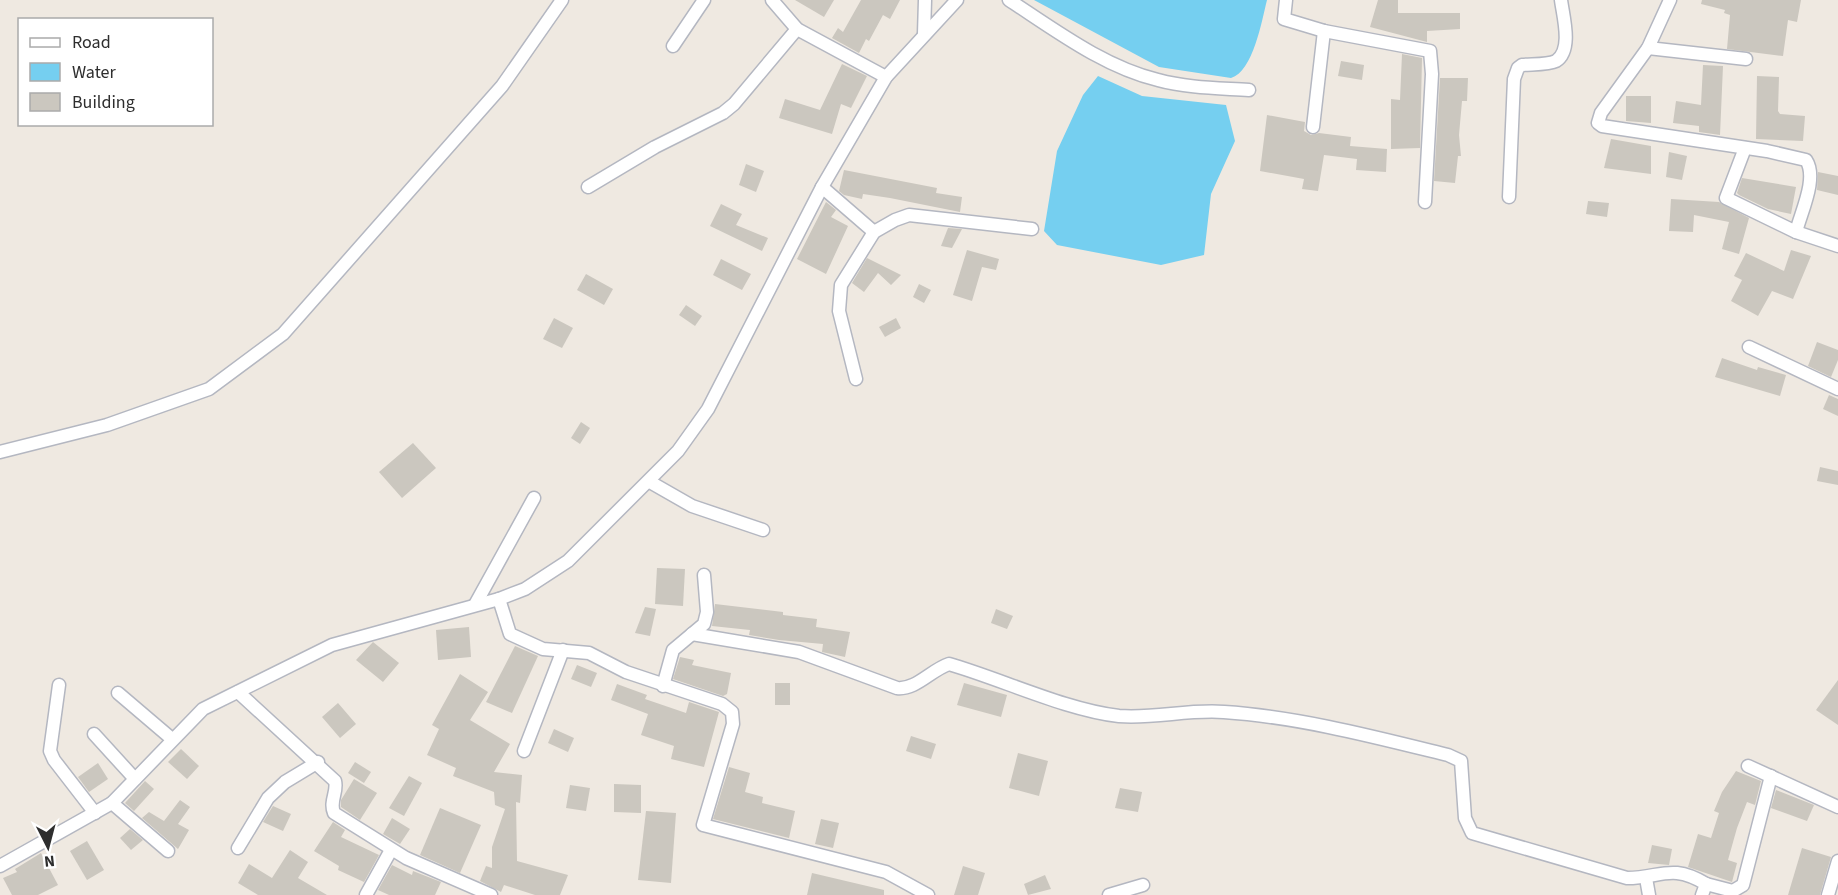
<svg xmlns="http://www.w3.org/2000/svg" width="1838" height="895" font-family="'Source Sans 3',sans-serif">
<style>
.water{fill:#75cff0}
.building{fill:#cbc7bf}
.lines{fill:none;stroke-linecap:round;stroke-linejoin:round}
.minor-casing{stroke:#b4b7c1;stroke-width:15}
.minor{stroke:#fff;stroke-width:12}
</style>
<rect width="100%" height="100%" fill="#efe9e1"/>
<g class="water">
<path d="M1034,0H1267C1262,20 1253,72 1231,78L1159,67Z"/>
<path d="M1098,76L1142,96L1226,105L1235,141L1211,194L1204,255L1161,265L1057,245L1044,231L1057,151L1083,95Z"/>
</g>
<g class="building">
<path d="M795,0H834L824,17Z"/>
<path d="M861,0H900L890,19L883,15L869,41L866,39L859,53L832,38L838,28L843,32Z"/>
<path d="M1378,0H1398V13H1460V29L1427,31V42L1370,27Z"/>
<path d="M1702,0H1801L1797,22L1788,20L1783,56L1727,49L1730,15L1724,13L1725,10L1701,4Z"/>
<path d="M1402,54L1422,58L1420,148L1391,149V99L1400,100Z"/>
<path d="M1341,61L1364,65L1362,80L1338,76Z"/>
<path d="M842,64L867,76L851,108L841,104L832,134L779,118L785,99L820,110Z"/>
<path d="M1703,65L1723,66L1720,135L1699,132V126L1673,123L1676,101L1701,105Z"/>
<path d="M1757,76L1779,77L1778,111L1780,114L1805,116L1803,141L1756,139Z"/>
<path d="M1440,78H1468L1467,101H1462L1459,135L1461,156H1458L1455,183L1434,181Z"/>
<path d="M1626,96H1651V123L1626,121Z"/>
<path d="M1267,115L1305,122L1304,131L1311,135L1319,133L1351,137L1350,146L1387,149L1386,172L1356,170L1357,159L1324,155L1318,191L1302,189L1304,179L1260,171Z"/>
<path d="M1611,139L1651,146V174L1604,168Z"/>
<path d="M1669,152L1687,156L1682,180L1666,177Z"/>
<path d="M746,164L764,171L756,192L739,185Z"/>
<path d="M844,170L937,188L936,193L962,197L960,212L890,198L863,194L862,199L844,195L839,191Z"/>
<path d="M1818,172L1838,176V195L1817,190Z"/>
<path d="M1742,178L1796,187L1791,214L1768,209L1739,195L1737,193Z"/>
<path d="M1671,199L1719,202L1749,218L1739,254L1722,249L1729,222L1694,215L1693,232L1669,231Z"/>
<path d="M1588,201L1609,203L1607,217L1586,214Z"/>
<path d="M826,202L836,210L831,217L848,226L826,274L797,259Z"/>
<path d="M721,204L742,214L736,225L768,238L762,251L710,226Z"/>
<path d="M948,228L962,229L952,248L941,246Z"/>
<path d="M967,250L999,259L996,270L982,267L972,301L953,295Z"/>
<path d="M1791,250L1811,256L1793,299L1772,291L1758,316L1731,301L1742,280L1734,276L1746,253L1784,271Z"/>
<path d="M867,258L901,275L891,285L878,273L864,292L852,283Z"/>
<path d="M721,259L751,274L742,290L713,275Z"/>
<path d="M586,274L613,289L604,305L577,290Z"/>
<path d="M919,284L931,290L924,303L913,297Z"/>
<path d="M686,305L702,316L695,326L679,315Z"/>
<path d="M554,318L573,328L562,348L543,339Z"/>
<path d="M896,318L901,328L885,337L879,327Z"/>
<path d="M1817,342L1838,350V360L1831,377L1808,366Z"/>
<path d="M1722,358L1757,370L1758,367L1786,375L1780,396L1715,377Z"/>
<path d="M1829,395L1838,399V416L1823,409Z"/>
<path d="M581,422L590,428L580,444L571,438Z"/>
<path d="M413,443L436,468L402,498L379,472Z"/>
<path d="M1820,467L1838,471V485L1817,481Z"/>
<path d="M657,568L685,569L683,606L655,604Z"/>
<path d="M715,604L783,612V615L817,619L816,627L850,632L845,657L822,652L823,644L779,640L749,635L750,630L712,626Z"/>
<path d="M645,607L656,609L650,636L635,633Z"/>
<path d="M996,609L1013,616L1007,629L991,623Z"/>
<path d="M469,627L471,657L438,660L436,630Z"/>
<path d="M373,642L399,663L383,682L356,660Z"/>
<path d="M515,646L538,656L512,713L486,702Z"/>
<path d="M680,657L694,660L692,665L731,673L727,694L723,696L673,679Z"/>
<path d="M577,665L597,673L591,687L571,679Z"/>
<path d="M460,674L488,692L470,720L510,744L494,772L522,775L520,803L516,802L517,861L568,875L560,895H535L504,885L501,892L480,881L486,866L492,868V847L505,809L495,805L494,792L453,776L456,768L427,755L439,729L432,725Z"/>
<path d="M1838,680V725L1816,710Z"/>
<rect x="775" y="683" width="15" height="22"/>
<path d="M964,683L1007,695L1001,717L957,705Z"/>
<path d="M617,684L647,695L645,699L686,713L689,702L719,712L704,767L671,759L674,746L641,735L648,714L611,700Z"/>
<path d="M338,703L356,724L340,738L322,717Z"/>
<path d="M554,729L574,738L568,752L548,743Z"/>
<path d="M911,736L936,744L931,759L906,751Z"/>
<path d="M181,749L199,766L187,779L168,762Z"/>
<path d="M1018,753L1048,761L1039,796L1009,788Z"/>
<path d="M355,762L371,772L364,783L348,773Z"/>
<path d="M98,763L108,779L89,792L78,777Z"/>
<path d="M729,767L750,773L745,792L763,797L762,803L795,811L789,838L713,819Z"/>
<path d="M1736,771L1761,781L1755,805L1747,802L1737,828L1728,860L1737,863L1732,882L1688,867L1698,834L1711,838L1719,813L1714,811L1722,792Z"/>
<path d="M409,776L422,783L404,816L389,808Z"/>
<path d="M354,779L377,793L360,820L341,807V800Z"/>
<path d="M145,781L154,789L134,811L125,803Z"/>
<path d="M614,784L641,785V813L614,812Z"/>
<path d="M570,785L590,788L586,811L566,808Z"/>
<path d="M1120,788L1142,792L1138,812L1115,808Z"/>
<path d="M1776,790L1814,805L1807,821L1771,808Z"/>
<path d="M180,800L190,807L178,824L189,830L178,849L142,818L149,812L164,821Z"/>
<path d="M273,806L291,814L283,831L263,822Z"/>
<path d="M440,808L481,825L460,873L420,855Z"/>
<path d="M646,811L676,813L671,883L638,880Z"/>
<path d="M392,818L410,829L400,844L383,834Z"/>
<path d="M821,819L839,823L833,848L815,844Z"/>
<path d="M333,822L345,830L341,837L379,855L364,882L338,870L339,866L314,851Z"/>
<path d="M130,829L143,840L131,850L120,838Z"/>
<path d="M87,841L104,870L87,880L70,851Z"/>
<path d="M1652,845L1672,849L1669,865L1648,863Z"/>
<path d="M1802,848L1831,857L1820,895H1788Z"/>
<path d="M290,850L308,862L298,878L327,895H258L238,883L249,864L272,878Z"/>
<path d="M41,853L58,885L38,895H12L3,878L17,872L15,869Z"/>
<path d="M392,865L412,875L413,871L441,882L435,895H389L378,890Z"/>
<path d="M963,866L985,873L978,895H954Z"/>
<path d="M812,873L884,890V895H807Z"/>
<path d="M1045,875L1051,889L1028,895L1024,884Z"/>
</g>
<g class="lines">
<defs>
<g id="minor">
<path d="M772,0L797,29L886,77"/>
<path d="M1009,0C1055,30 1104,67 1158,80C1187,88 1219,88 1249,90"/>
<path d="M1286,0L1284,19L1324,31L1430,51L1432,74L1425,202"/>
<path d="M1670,0L1648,48L1601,113L1598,123L1602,126L1767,151L1806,160C1818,178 1801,212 1796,232"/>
<path d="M924,34L925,0"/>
<path d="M673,46L704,0"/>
<path d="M1648,48L1746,59"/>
<path d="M1313,127L1324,31"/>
<path d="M1745,148L1726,198L1796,232L1838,246"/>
<path d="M588,187L655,147L723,113L734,104L797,29"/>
<path d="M822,187L874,232"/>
<path d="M1509,197L1514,79L1518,68L1522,65C1532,64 1548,65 1556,61C1573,50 1563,16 1561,0"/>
<path d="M1749,347L1838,389"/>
<path d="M856,379L839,311L841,285L874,232L895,220L909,215L1032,229"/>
<path d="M0,452L107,425L209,389L283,334L502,86L562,0"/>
<path d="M650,482L692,506L763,530"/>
<path d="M499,599L510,634L543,649L589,653L626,672L722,704L732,712L733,724L703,825L886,872L928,895"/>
<path d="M476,603L534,498"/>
<path d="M692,634L799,652L897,688C916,690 931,670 949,664C1001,679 1066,710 1119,716C1154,719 1189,709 1224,712C1299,717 1375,737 1448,755L1461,761L1465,818L1472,833L1627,878C1661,878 1671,863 1706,884L1702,895"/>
<path d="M59,685L50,751L54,760L95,813"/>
<path d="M663,686L673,650L704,624L707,612L704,575"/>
<path d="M238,692L335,781C338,792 329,801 334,813L406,858L491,895"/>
<path d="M118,693L172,739"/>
<path d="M94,734L135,779"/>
<path d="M524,751L563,650"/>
<path d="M1748,766L1838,807"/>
<path d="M112,803L168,851"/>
<path d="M238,848L268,798L285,782L318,762"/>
<path d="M0,866L112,803L203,709L332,645L499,599L525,589L568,561L678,451L708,409L822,187L886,77L957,0"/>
<path d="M1646,878L1649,895"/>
<path d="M1706,884L1733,891L1743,885L1771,776"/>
<path d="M366,895L391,850"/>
<path d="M1109,895L1143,885"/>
<path d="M1828,895L1838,861"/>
</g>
</defs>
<use href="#minor" class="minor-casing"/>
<use href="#minor" class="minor"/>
</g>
<rect x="18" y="18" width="195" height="108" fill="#ffffff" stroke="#ababab" stroke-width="1.5"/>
<rect x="30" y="38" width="30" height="9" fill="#ffffff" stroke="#ababab" stroke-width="1.5"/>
<text x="72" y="48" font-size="18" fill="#2e2e2e">Road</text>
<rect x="30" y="63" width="30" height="18" fill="#75cff0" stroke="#ababab" stroke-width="1.5"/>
<text x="72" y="78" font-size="18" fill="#2e2e2e">Water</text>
<rect x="30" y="93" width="30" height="18" fill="#cbc7bf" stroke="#ababab" stroke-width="1.5"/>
<text x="72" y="108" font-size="18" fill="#2e2e2e">Building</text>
<g transform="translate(48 847) rotate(174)" stroke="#ffffff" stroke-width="4.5" paint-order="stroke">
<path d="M0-4.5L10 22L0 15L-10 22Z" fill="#2e2e2e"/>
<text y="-9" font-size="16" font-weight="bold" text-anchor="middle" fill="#2e2e2e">N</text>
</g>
</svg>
